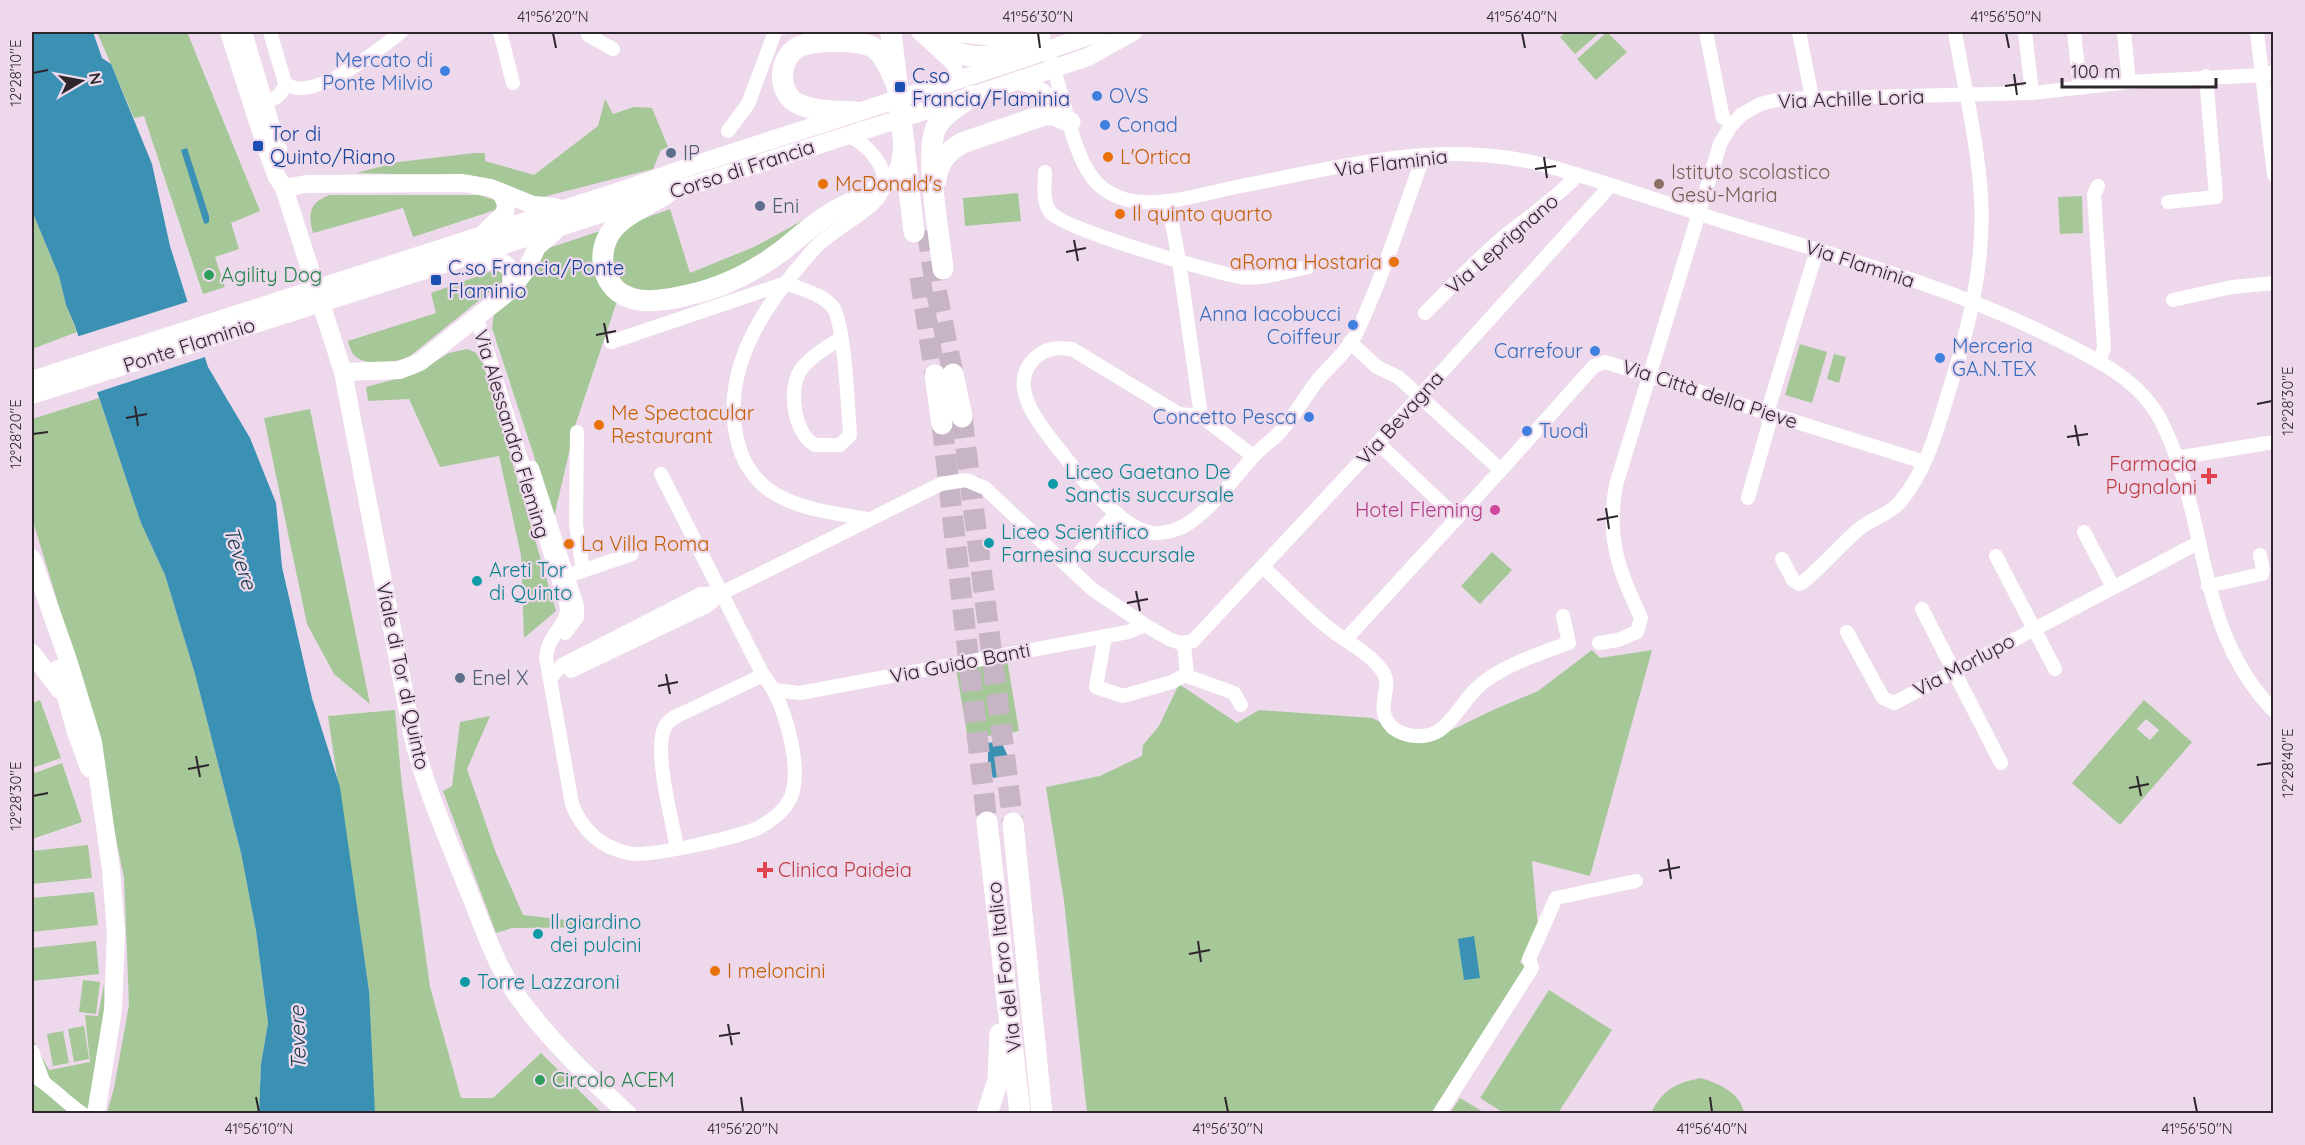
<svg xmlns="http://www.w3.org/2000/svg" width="2305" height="1145" font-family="Quicksand,sans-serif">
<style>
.green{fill:#a6c798;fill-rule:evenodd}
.water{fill:#3b91b3}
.pier{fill:#edd9eb}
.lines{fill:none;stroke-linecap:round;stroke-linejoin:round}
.highway-tunnel{stroke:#c7b5c5;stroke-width:21;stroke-dasharray:21 10;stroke-linecap:butt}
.minor{stroke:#fff;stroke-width:14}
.major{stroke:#fff;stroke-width:18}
.highway{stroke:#fff;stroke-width:21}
.ticks{fill:none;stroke:#2e262d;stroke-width:2}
.shop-dot{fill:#3f7fe0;stroke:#edd9eb;stroke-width:2}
.transit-dot{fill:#1a4fb4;stroke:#edd9eb;stroke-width:2}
.service-dot{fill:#5c6f8a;stroke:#edd9eb;stroke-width:2}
.food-dot{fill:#e8710a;stroke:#edd9eb;stroke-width:2}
.education-dot{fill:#8d6e63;stroke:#edd9eb;stroke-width:2}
.leisure-dot{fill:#2e9e5b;stroke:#edd9eb;stroke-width:2}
.health-dot{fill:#e0444e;stroke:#edd9eb;stroke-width:2}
.culture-dot{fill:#0f9aa8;stroke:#edd9eb;stroke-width:2}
.hotel-dot{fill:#d1479c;stroke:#edd9eb;stroke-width:2}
.labels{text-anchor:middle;stroke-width:4.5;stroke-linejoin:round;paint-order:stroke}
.shop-label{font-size:20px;fill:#366cbe;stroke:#edd9eb;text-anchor:end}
.transit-label{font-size:20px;fill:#164399;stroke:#edd9eb;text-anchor:start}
.street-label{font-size:20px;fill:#2e262d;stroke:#edd9eb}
.service-label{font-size:20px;fill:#4e5e75;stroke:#edd9eb;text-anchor:start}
.food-label{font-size:20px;fill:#c56008;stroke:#edd9eb;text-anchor:start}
.education-label{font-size:20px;fill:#785e54;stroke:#edd9eb;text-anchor:start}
.leisure-label{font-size:20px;fill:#27864d;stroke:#edd9eb;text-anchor:start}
.health-label{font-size:20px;fill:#be3a42;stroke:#edd9eb;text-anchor:end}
.culture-label{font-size:20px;fill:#0d838f;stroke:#edd9eb;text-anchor:start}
.hotel-label{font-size:20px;fill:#b23c85;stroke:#edd9eb;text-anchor:end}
.water-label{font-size:21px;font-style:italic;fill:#163c4c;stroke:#edd9eb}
.neatline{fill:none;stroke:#2e262d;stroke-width:2}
.ticks-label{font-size:15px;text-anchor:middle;fill:#2e262d}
</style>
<rect width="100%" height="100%" fill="#edd9eb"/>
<g class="green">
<path d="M97,32H187L260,211L231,223L239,249L215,257L225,287L203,294L144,116L134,118Z"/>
<path d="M1567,32H1600L1575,54L1560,37Z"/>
<path d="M1607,32L1627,52L1596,80L1577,59Z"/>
<path d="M605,99L613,114L634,107L652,108L668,147L661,150L653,169L531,200L476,176L356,173L399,162L474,153H485V161L534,175L598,126Z"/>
<path d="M1018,193L1021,221L965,226L963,198Z"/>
<path d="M330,195H479L495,200L499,204L495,210L413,237L403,208L313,233C308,212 309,203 330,195Z"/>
<path d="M2082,196L2083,233L2060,234L2058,197Z"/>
<path d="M670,209L690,273L754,247L809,217L775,249L716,279L650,295L613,279V236L623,226Z"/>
<path d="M32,211L59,276L66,305L77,332L32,349Z"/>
<path d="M606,229L618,298L576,423L554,517L492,328L494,313L540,251Z"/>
<path d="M495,270L502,273V282L410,356C396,363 365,368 353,354C351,351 349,345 348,341L436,313L431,293Z"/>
<path d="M1800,344L1827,352L1812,403L1785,395Z"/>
<path d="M467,349L475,352L483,363L556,611L524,638L521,555L499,456L440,467L409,399L368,401L366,387L415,374L449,353Z"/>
<path d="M1834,354L1846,357L1839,383L1827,379Z"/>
<path d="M99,398L141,523L165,575L195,674L241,853L256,931L268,1023L261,1064L259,1113H107L114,1088L129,1005L124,878L88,702L32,518V419Z"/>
<path d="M310,409L370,704L334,674L307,624L264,418Z"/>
<path d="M1492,552L1512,570L1480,604L1461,586Z"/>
<path d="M1592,650L1600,658L1652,650L1590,876L1532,861L1538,927L1520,962L1525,966L1432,1113H1087L1064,901L1046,787L1100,776L1142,756L1143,745L1159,726L1179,684L1237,723L1259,710L1372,718L1419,742L1456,728L1493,710L1538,691Z"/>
<path d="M1007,660L1019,731L968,739L956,668Z"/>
<path d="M40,700L61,758L32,768V703Z"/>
<path d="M2144,700L2192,742L2120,825L2072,783ZM2146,719L2159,730L2150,740L2137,729Z"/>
<path d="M395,710L402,786L430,987L461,1098H493L541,1053L602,1113H369V991L328,716Z"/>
<path d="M490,716L467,769L496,853L523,915L624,927L512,928L496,933L443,791L452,786L460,722Z"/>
<path d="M62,763L82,822L32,839V774Z"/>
<path d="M88,845L92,878L32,884V851Z"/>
<path d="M94,892L98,925L32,932V898Z"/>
<path d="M96,941L99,974L32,981V948Z"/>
<path d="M83,980L100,982L96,1014L79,1012Z"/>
<path d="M104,984L106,1020L90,1113H33L32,1038L49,1070L90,1062L85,1015L98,1016Z"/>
<path d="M1549,990L1612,1030L1558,1113H1504L1480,1098Z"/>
<path d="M84,1026L89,1059L74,1062L68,1029Z"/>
<path d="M63,1031L69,1063L53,1066L47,1034Z"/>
<path d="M1701,1078C1719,1084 1740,1092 1744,1113H1651C1663,1089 1676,1083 1701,1078Z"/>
<path d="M1460,1098L1485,1113H1450Z"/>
</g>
<g class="water">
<path d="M32,32H93L102,58L111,64L152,164L170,246L208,367L250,438L276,503L282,567L312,698L340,787L369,991L375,1113H259L261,1064L268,1023L256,931L241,853L195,674L165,575L141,523L75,326L66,305L59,276L32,211Z"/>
<path d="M187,148L209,216V222L206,224L204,223L181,150Z"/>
<path d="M1001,741L1010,761L1004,764L1002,762L1003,776L993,778L988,764V743Z"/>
<path d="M1474,936L1480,978L1464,980L1458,939Z"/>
</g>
<path class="pier" d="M190,301L208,356L95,393L76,337Z"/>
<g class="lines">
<g class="highway-tunnel">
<path d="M927,230L936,289L953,374"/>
<path d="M920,277L935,375"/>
<path d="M962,417L1013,823"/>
<path d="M942,424L987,822"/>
</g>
<g class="minor">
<path d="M500,32L513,83"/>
<path d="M590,32L588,35L613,49"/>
<path d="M918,32L955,66V73L945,83"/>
<path d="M929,32L985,38H1032"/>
<path d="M1706,32L1723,118"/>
<path d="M1799,32L1812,97"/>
<path d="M2025,32L2032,93"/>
<path d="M2074,32L2080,87"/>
<path d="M2124,32L2129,82"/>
<path d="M2257,32L2274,175"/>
<path d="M1043,38L1044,32"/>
<path d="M1051,60C1063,93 1073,162 1099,185C1111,196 1126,201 1142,202C1173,204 1206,193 1236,187C1298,175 1361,160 1424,155C1466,152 1510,155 1551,167C1609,183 1667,204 1725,222C1836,256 1950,286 2054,338C2093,358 2138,378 2160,419C2210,514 2193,629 2274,711"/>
<path d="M1015,82L1041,89L1065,107"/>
<path d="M285,83C311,105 380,49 401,32"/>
<path d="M258,100L261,103C273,99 283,97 285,83L270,32"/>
<path d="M728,131L748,104L775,32"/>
<path d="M848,135C868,145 892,169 881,193C874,210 830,231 815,248C768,300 720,366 737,439C742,462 755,482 775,494C802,510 836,513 867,519"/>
<path d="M1045,172C1045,185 1042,201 1050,212C1065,230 1212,272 1240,277C1262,280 1287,271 1308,267"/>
<path d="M2098,186L2094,194L2104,348L2099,362"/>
<path d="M1168,201L1179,261L1201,416"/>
<path d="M2168,202L2216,197L2206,76"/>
<path d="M786,283C800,289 822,294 832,306C845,320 848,412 850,435L840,445H815C794,433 788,390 800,371C809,357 828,347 841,338"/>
<path d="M2173,300L2232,287L2274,283"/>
<path d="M1425,313C1451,287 1477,259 1506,235C1531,215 1556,198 1578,175"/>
<path d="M477,318L567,607C568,625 548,634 546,657L572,804C582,830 600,847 628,853C648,858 738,837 758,828C771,821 785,811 791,797C802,769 787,717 774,691C770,684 765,678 761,671L661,474"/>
<path d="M611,342L786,283"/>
<path d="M1350,342L1377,367L1398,377L1501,470L1457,518L1378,443"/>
<path d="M1201,416L1179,414L1072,349C1057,347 1045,348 1034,359C1004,389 1047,433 1065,457C1084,482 1122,529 1153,533C1166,534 1181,529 1192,521C1215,504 1232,481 1251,459C1260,448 1272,441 1281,431C1295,415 1305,396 1318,380C1330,365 1348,351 1356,334C1383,277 1402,215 1424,155"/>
<path d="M1201,416L1253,456"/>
<path d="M577,432L576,524L583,571"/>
<path d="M2176,458L2274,442"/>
<path d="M532,468L577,606V617L565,633"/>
<path d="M1501,470L1594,366L1605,362L1924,462"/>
<path d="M1748,498L1769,424L1767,413L1771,400L1817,250"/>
<path d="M2084,532L2113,587"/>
<path d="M1996,556L2055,669"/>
<path d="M1782,559L1793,580L1799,584L1803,582C1823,566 1839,546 1859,529C1872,518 1889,515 1900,502C1926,471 1937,431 1948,394C1968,330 1985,266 1981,198C1978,142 1964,86 1955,32"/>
<path d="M1067,566L1117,513"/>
<path d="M1263,567C1286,588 1308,613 1334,632C1350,644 1371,654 1383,672C1394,689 1372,709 1393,728C1406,738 1427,739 1440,730C1455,720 1463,701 1476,689C1497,667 1541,653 1569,643L1563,616"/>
<path d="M576,573L632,554"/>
<path d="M2208,586L2262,574L2263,570L2260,555"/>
<path d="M1922,609L2001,763"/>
<path d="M1847,632L1883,698L1894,703L2198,543"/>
<path d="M1105,636L1096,687L1123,696L1172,682L1187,674"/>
<path d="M1346,639L1457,518"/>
<path d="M1184,643L1187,676L1234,693L1241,705"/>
<path d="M1599,643L1618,640L1637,632L1641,618C1619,570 1606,540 1616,485L1720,144L1730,127L1741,115L1760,104L1781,99L2032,93L2129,82L2263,75L2274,72"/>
<path d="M571,671L707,606L722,593"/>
<path d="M550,679L562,665L701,594L722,593L941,484L966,480L985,488L1092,589L1145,625L1169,639L1180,643L1193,641L1371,450L1611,185"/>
<path d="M773,690L800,693L1128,632L1145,625"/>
<path d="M677,848C672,820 657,764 662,737C663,727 668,720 677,716L763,675"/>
<path d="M32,1051L43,1081"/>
<path d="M32,1075C51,1085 64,1102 83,1114"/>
<path d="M1439,1114L1532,968L1529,959L1556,898L1636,881"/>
</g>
<g class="major">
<path d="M229,32L267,150L277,177L284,188L343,372L412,733C424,786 447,836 467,887C482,923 494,962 516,994C547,1038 589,1078 628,1114"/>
<path d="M243,32L281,160"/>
<path d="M284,188L306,184L463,183L491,188L533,205L556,207"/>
<path d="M486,231L505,213L506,203L500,192"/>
<path d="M473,260C498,261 516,257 511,290"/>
<path d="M343,372L400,370L420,362L511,290L526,270L537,247L554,232"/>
<path d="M32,380L632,187L694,165L1013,62L1100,32"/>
<path d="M32,395L972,96L1088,57L1133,32"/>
<path d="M32,558L67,657L93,742L111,869L116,933L113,1010L96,1114"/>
<path d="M32,653L59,689"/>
<path d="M58,669L76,732L89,768"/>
</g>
<g class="highway">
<path d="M891,32L914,232"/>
<path d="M929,32C946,54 975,62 1002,53C1010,51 1020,45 1029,45C1035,46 1042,48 1048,50"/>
<path d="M856,112C839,111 818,112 801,105C778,97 776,61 797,48C811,39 860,39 874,48C885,55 890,71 896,83"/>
<path d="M936,180C938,163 946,152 962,143L1044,115H1054L1070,122"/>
<path d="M666,194C649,204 626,214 613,229C594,253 602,291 634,299C650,303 672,299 688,295C722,288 755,271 783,250C798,238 813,224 830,214C848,202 889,189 899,170C903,162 903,152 904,143"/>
<path d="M943,269C940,240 923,148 937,126C944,113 960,105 972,96"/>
<path d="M953,374L962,417"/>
<path d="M935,375L942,424"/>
<path d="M987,822L1020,1114"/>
<path d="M1013,823L1042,1114"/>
<path d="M987,1114L998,1080L1000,1034"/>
</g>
</g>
<path class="ticks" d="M553,33L556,48M1038,33L1040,48M1522,33L1525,48M2006,33L2009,48M33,73L48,70M2014,74L2017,95M2005,86L2026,83M1544,157L1547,178M1535,169L1556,166M1074,240L1078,261M1066,252L1086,248M604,323L608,343M596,335L616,331M2257,404L2272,401M135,406L138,426M126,418L147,414M2075,425L2079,446M33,434L48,432M2067,437L2088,434M1606,508L1609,529M1597,520L1618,516M1136,591L1140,611M1127,603L1148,599M666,674L670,694M658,686L678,682M196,756L200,777M2257,765L2272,763M188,769L209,765M2137,776L2141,796M2129,788L2149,784M33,796L48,793M1668,859L1671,879M1659,871L1680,867M1198,941L1201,962M1189,954L1210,950M728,1024L732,1045M719,1036L740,1033M256,1097L259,1112M741,1097L743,1112M1225,1097L1228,1112M1710,1097L1712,1112M2194,1097L2197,1112"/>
<g class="shop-dot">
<circle cx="445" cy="71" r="6"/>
<circle cx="1097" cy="96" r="6"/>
<circle cx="1105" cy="125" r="6"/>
<circle cx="1353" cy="325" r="6"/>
<circle cx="1595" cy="351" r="6"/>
<circle cx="1940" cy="358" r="6"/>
<circle cx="1309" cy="417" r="6"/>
<circle cx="1527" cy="431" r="6"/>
</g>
<g class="transit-dot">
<rect x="894" y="81" width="12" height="12" rx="3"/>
<rect x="252" y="140" width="12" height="12" rx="3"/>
<rect x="430" y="274" width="12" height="12" rx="3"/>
</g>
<g class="service-dot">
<circle cx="671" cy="153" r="6"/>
<circle cx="760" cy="206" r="6"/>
<circle cx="460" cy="678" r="6"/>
</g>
<g class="food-dot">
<circle cx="1108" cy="157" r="6"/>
<circle cx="823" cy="184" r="6"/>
<circle cx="1120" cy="214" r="6"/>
<circle cx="1394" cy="262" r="6"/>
<circle cx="599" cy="425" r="6"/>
<circle cx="569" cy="544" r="6"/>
<circle cx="715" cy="971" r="6"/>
</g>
<circle class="education-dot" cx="1659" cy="184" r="6"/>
<g class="leisure-dot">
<circle cx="209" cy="275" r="6"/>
<circle cx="540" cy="1080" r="6"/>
</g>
<g class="health-dot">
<path d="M2206 467h6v6h6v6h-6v6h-6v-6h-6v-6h6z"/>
<path d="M762 861h6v6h6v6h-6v6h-6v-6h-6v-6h6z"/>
</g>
<g class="culture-dot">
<circle cx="1053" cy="484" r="6"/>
<circle cx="989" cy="543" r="6"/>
<circle cx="477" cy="581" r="6"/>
<circle cx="538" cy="934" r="6"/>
<circle cx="465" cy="982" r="6"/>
</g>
<circle class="hotel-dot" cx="1495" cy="510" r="6"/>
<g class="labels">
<g class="shop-label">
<text x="433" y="67">Mercato di<tspan x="433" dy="23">Ponte Milvio</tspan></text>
<text x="1109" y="103" text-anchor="start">OVS</text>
<text x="1117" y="132" text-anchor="start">Conad</text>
<text x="1341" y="321">Anna Iacobucci<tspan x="1341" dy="23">Coiffeur</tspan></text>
<text x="1952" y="353" text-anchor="start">Merceria<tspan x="1952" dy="23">GA.N.TEX</tspan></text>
<text x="1583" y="358">Carrefour</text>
<text x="1297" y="424">Concetto Pesca</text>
<text x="1539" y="438" text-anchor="start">Tuodì</text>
</g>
<g class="transit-label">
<text x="912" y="83">C.so<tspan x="912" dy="23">Francia/Flaminia</tspan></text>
<text x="270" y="141">Tor di<tspan x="270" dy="23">Quinto/Riano</tspan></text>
<text x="448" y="275">C.so Francia/Ponte<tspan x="448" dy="23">Flaminio</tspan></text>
</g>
<g class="street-label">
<text transform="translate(1851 99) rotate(-2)" y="7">Via Achille Loria</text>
<text transform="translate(1391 163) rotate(-7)" y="7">Via Flaminia</text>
<text transform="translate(742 169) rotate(-18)" y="7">Corso di Francia</text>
<text transform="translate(1502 244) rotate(-41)" y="7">Via Leprignano</text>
<text transform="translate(1860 264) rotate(18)" y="7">Via Flaminia</text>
<text transform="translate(189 345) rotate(-18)" y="7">Ponte Flaminio</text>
<text transform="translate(1710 394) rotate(18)" y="7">Via Città della Pieve</text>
<text transform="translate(1400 418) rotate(-48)" y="7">Via Bevagna</text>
<text transform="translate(512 434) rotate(73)" y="7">Via Alessandro Fleming</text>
<text transform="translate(960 663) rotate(-11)" y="7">Via Guido Banti</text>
<text transform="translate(1964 665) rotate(-28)" y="7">Via Morlupo</text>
<text transform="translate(403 676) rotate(78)" y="7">Viale di Tor di Quinto</text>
<text transform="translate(1004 967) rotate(-97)" y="7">Via del Foro Italico</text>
</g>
<g class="service-label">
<text x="683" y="160">IP</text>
<text x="772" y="213">Eni</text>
<text x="472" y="685">Enel X</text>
</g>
<g class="food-label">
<text x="1120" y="164">L'Ortica</text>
<text x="835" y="191">McDonald's</text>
<text x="1132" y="221">Il quinto quarto</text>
<text x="1382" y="269" text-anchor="end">aRoma Hostaria</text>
<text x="611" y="420">Me Spectacular<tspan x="611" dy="23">Restaurant</tspan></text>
<text x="581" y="551">La Villa Roma</text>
<text x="727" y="978">I meloncini</text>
</g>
<g class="education-label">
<text x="1671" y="179">Istituto scolastico<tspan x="1671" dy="23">Gesù-Maria</tspan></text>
</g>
<g class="leisure-label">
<text x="221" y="282">Agility Dog</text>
<text x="552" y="1087">Circolo ACEM</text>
</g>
<g class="health-label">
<text x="2197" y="471">Farmacia<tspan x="2197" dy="23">Pugnaloni</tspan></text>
<text x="778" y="877" text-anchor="start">Clinica Paideia</text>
</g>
<g class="culture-label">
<text x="1065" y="479">Liceo Gaetano De<tspan x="1065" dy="23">Sanctis succursale</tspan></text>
<text x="1001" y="539">Liceo Scientifico<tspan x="1001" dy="23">Farnesina succursale</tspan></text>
<text x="489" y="577">Areti Tor<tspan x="489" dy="23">di Quinto</tspan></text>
<text x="550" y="929">Il giardino<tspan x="550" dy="23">dei pulcini</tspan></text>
<text x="477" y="989">Torre Lazzaroni</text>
</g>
<g class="hotel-label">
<text x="1483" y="517">Hotel Fleming</text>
</g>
<g class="water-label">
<text transform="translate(240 558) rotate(72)" y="7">Tevere</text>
<text transform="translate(298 1038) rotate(-92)" y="7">Tevere</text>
</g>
</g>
<rect width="2305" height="1145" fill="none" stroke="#edd9eb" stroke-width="66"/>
<g transform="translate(81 81) rotate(80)" stroke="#edd9eb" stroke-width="4.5" paint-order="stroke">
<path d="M0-4.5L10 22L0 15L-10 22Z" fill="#2e262d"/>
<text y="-9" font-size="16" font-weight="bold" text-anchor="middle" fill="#2e262d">N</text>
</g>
<path d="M2062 78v9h154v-9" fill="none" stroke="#2e262d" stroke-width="3"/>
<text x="2071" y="78" font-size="18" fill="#2e262d" stroke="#edd9eb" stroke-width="4.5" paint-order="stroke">100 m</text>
<rect x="33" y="33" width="2239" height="1079" class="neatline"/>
<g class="ticks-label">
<text x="553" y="22">41°56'20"N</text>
<text x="1038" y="22">41°56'30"N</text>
<text x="1522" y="22">41°56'40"N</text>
<text x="2006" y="22">41°56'50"N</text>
<text transform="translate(16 73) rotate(-90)" y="5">12°28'10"E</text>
<text transform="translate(2288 401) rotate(-90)" y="5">12°28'30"E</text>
<text transform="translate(16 434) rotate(-90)" y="5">12°28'20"E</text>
<text transform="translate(2288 763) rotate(-90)" y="5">12°28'40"E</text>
<text transform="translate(16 796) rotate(-90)" y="5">12°28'30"E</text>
<text x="259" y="1134">41°56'10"N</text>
<text x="743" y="1134">41°56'20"N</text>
<text x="1228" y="1134">41°56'30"N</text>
<text x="1712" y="1134">41°56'40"N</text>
<text x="2197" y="1134">41°56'50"N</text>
</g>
</svg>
